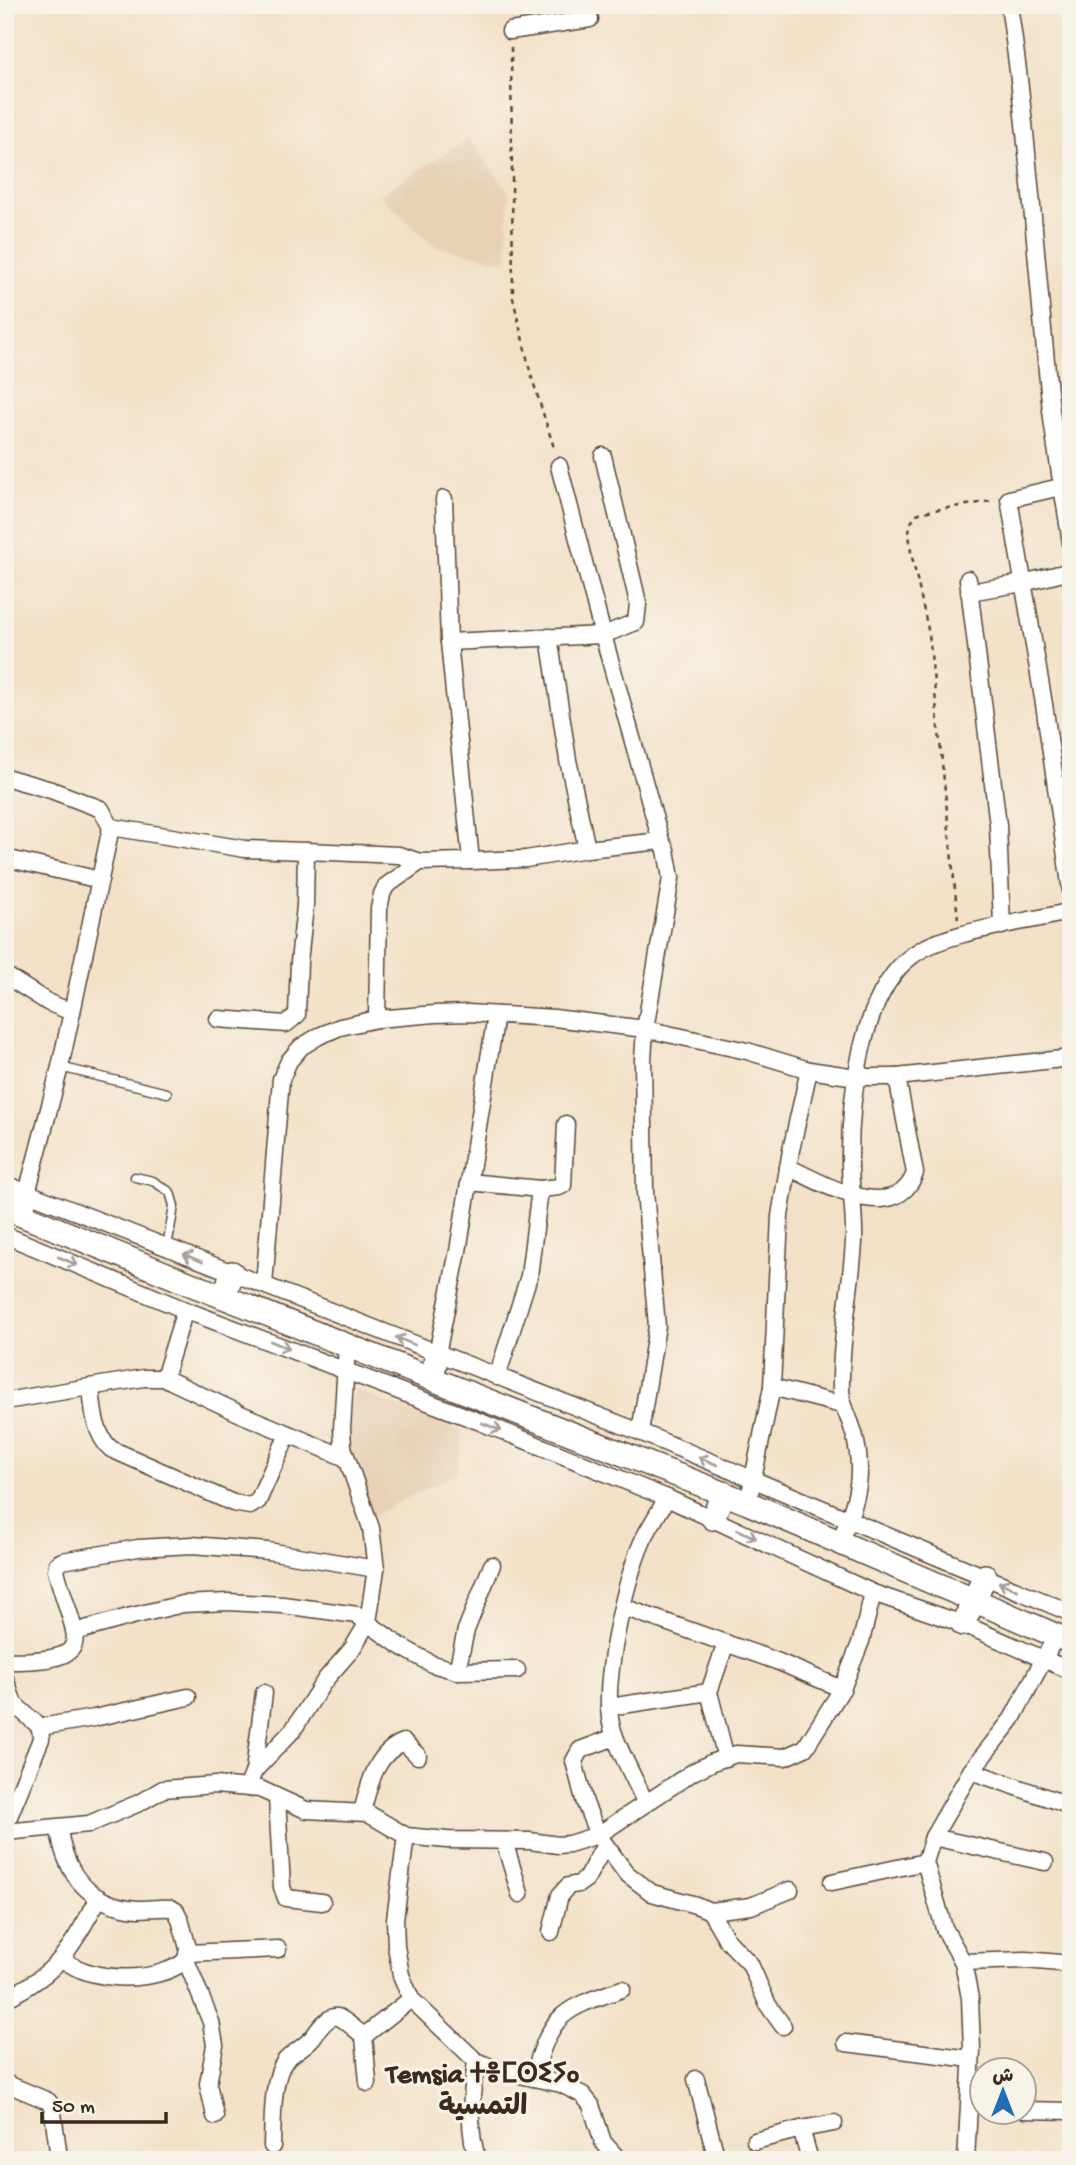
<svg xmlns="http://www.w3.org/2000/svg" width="1076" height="2165" font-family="'Gochi Hand','Playpen Sans Arabic','Noto Sans Tifinagh',sans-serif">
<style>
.built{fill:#e7d0b5}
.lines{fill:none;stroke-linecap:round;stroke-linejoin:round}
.lane-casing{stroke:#574537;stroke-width:11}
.street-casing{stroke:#574537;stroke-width:19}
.secondary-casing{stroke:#574537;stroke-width:26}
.path{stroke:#574537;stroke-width:2.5;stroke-dasharray:5 5;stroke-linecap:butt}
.lane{stroke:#fff;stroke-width:8}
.street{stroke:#fff;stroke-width:16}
.secondary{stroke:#fff;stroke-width:23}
.oneway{stroke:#a79f9a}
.labels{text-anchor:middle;stroke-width:6;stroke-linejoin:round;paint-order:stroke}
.district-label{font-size:28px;font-weight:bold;fill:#3b2a1e;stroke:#f7f3e8}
</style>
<rect width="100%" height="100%" fill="#f7f3e8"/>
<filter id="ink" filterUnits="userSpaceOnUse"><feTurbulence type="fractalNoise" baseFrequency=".0143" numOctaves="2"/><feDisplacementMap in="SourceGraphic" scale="14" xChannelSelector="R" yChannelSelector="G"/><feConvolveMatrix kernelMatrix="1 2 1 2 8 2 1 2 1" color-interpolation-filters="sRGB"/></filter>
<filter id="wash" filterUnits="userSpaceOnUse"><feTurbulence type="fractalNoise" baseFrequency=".00686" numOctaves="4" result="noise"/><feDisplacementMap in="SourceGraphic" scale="28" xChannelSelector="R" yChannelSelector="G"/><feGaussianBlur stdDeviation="1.57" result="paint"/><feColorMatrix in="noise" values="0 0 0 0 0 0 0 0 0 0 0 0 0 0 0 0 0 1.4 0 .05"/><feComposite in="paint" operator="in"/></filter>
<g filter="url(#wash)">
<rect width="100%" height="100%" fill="#f3e1c7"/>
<g class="built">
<path d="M468,139L509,192L507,262L435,246L379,195Z"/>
<path d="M355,1390L462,1431L458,1472L369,1518L343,1442L346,1416Z"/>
</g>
</g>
<g filter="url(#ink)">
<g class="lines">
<defs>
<g id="lane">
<path d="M60,1067L167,1093"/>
<path d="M135,1177L153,1181L170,1192L174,1206L167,1247"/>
</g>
<g id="street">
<path d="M1009,5C1029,137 1036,269 1050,401C1055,449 1064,496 1071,543"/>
<path d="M510,31L590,19"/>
<path d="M559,466L603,635L661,841L666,850L671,878L645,1029L643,1060L645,1192L657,1326L640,1432"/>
<path d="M1069,485L1009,499L1044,704L1071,891"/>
<path d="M444,499L449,642L603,635L636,622L638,604L636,594L603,456"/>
<path d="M968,579L998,825L1002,926"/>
<path d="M969,592L1023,583L1071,571"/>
<path d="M549,637L568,760L587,849L661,841"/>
<path d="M5,777L51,790L101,809L111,827L245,849L306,851L305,906L299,962L297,1015L286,1024L218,1019"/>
<path d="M306,851L399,855L420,862"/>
<path d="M5,858L100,880"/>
<path d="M471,861L526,859L587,849"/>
<path d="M5,975L49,1003L72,1012L60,1067L27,1193"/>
<path d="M72,1012L111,827"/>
<path d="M377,1019L379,909L382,894L386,886L420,862L471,861L449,642"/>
<path d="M788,1167C822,1183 895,1227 915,1173L897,1077"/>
<path d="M469,1182L540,1189L529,1276L497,1377"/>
<path d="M5,1184L640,1432L1071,1613"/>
<path d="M540,1189L559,1187L563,1185L566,1124"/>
<path d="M5,1235L185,1310L478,1421L667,1498L873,1593L963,1624L1071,1671"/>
<path d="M264,1285L281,1079L289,1061L301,1047L319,1036L340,1027L377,1019L435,1014L468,1013L554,1018L645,1029L747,1051L809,1070L856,1077H897L1071,1058"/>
<path d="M437,1354L458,1251L496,1015"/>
<path d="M164,1378L185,1310"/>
<path d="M91,1387C93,1408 94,1434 111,1449L233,1503L250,1506L258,1501L288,1434"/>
<path d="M772,1387L842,1405"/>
<path d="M5,1401L144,1378H164L171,1381L243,1415L346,1458"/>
<path d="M748,1503L772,1387L780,1216L791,1150L809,1070"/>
<path d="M839,1543C857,1502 866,1474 853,1430C848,1414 842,1407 841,1390C840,1340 851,1291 854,1242C855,1217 851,1193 850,1168C849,1106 859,994 913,955C946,930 1028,923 1071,911"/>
<path d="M623,1607L779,1662L842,1689"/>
<path d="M75,1632L132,1616L183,1604L228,1602L283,1605L357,1615L400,1646L432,1664L457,1671L517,1670"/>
<path d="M726,1643L709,1692L726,1758"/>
<path d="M5,1661C104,1661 74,1641 56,1570L57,1564L62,1561L138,1548L192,1545L268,1551L376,1569"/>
<path d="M457,1671L466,1630L492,1565"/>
<path d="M5,1678L14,1704L40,1727L41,1739L5,1826"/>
<path d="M609,1707L709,1692"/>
<path d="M40,1727L94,1718L188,1697"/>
<path d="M615,1737L580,1750L574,1761L585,1803L598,1835L626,1873L652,1893L696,1905L710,1911L727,1940L750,1964L768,2005L783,2026"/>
<path d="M254,1771L264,1693"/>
<path d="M971,1771L1071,1806"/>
<path d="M248,1786L254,1771L293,1730L325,1680L352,1649L368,1622L376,1569L371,1528L343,1447L342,1429L347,1345"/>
<path d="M277,1798L282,1887L286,1898L322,1902"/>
<path d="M645,1802C635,1779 613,1741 610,1718C604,1675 625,1581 643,1540C650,1526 659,1512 667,1498"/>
<path d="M362,1812C369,1786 375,1753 404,1742L418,1756"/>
<path d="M59,1829C65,1875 90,1906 138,1909C149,1909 160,1907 171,1908L176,1911L180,1919L188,1948L186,1960L211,2022L215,2045L208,2084L215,2116"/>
<path d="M5,1832L89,1824L139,1803L163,1789L215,1785L260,1789L306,1810L367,1813L406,1836L447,1840L530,1841L558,1845L569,1844L598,1835L693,1772L713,1762L736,1754L785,1757L805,1748L842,1689L861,1641L873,1593"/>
<path d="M406,1836L395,1919L396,1946L401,1975L411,1999L476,2061L498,2070L561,2084L583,2095L591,2105L603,2142L619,2160"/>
<path d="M933,1837L1045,1862"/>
<path d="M504,1841L520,1894"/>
<path d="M832,1882L925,1862"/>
<path d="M710,1911L751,1906L790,1890"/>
<path d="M551,1932L560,1895L568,1886L579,1884L586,1879L605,1845"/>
<path d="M188,1953L278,1949"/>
<path d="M63,1959C90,1983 158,1984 186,1960"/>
<path d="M963,1962L1026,1960L1071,1964"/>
<path d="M5,1999C61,1971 69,1950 99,1898"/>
<path d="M364,2036L368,2083"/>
<path d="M846,2043L971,2059"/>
<path d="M476,2061C472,2095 466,2127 478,2160"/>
<path d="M533,2078C552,2013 560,2010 622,1989"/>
<path d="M696,2079L717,2160"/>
<path d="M5,2083L48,2101L52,2106L58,2150L55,2160"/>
<path d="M1024,2110L1071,2111"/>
<path d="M801,2129L834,2123"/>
<path d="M755,2141L801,2129L810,2160"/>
<path d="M272,2146C273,2123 271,2080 285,2061C291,2053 305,2047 313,2037C318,2030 328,2015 338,2017C343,2018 358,2032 364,2036L411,1999"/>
<path d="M966,2160L972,2050L970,1998L963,1962L944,1928L925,1862L933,1837L971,1771L1012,1719L1056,1636"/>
</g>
<g id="secondary">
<path d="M5,1208L193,1285L748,1503L1071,1642"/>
<path d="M20,1214L27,1193"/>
<path d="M224,1297L232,1273"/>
<path d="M432,1378L437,1354"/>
<path d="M713,1518L723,1493"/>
<path d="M963,1624L985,1576"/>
</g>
</defs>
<use href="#lane" class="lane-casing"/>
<use href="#street" class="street-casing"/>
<use href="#secondary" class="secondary-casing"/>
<g class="path">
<path d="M508,5L509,16"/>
<path d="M511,47L513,298L531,375L555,451"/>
<path d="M958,919L929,634L911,552L909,533L910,524L917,514L922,512L992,501"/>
</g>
<use href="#lane" class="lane"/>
<use href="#street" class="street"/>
<use href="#secondary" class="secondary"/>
</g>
<defs><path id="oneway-shaft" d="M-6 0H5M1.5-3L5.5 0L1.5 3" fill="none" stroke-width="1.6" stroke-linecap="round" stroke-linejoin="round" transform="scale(1.75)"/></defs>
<g class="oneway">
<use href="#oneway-shaft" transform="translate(193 1258) rotate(-158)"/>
<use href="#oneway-shaft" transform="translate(68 1261) rotate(23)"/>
<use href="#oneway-shaft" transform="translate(405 1341) rotate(-158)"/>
<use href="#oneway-shaft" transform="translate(280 1345) rotate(22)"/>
<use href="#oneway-shaft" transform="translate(492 1427) rotate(22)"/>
<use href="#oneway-shaft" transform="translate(708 1461) rotate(-157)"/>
<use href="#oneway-shaft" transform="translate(747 1534) rotate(25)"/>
<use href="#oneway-shaft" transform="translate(1008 1586) rotate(-156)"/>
</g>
</g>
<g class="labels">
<g class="district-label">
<text x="483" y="2082">Temsia ⵜⴻⵎⵙⵉⵢⴰ<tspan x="483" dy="32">التمسية</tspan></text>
</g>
</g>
<rect width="1076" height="2165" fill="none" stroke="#f7f3e8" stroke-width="28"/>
<g transform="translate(1003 2091)"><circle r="33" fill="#f7f3e8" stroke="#aca397" stroke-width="2"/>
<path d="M0-5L12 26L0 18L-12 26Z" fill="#1f6fb2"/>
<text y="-10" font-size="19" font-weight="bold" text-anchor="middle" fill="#3b2a1e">ش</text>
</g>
<path d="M42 2112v10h124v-10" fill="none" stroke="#3b2a1e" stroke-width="3.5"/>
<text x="52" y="2112" font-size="21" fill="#3b2a1e" stroke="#f7f3e8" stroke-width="5" paint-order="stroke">50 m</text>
</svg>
